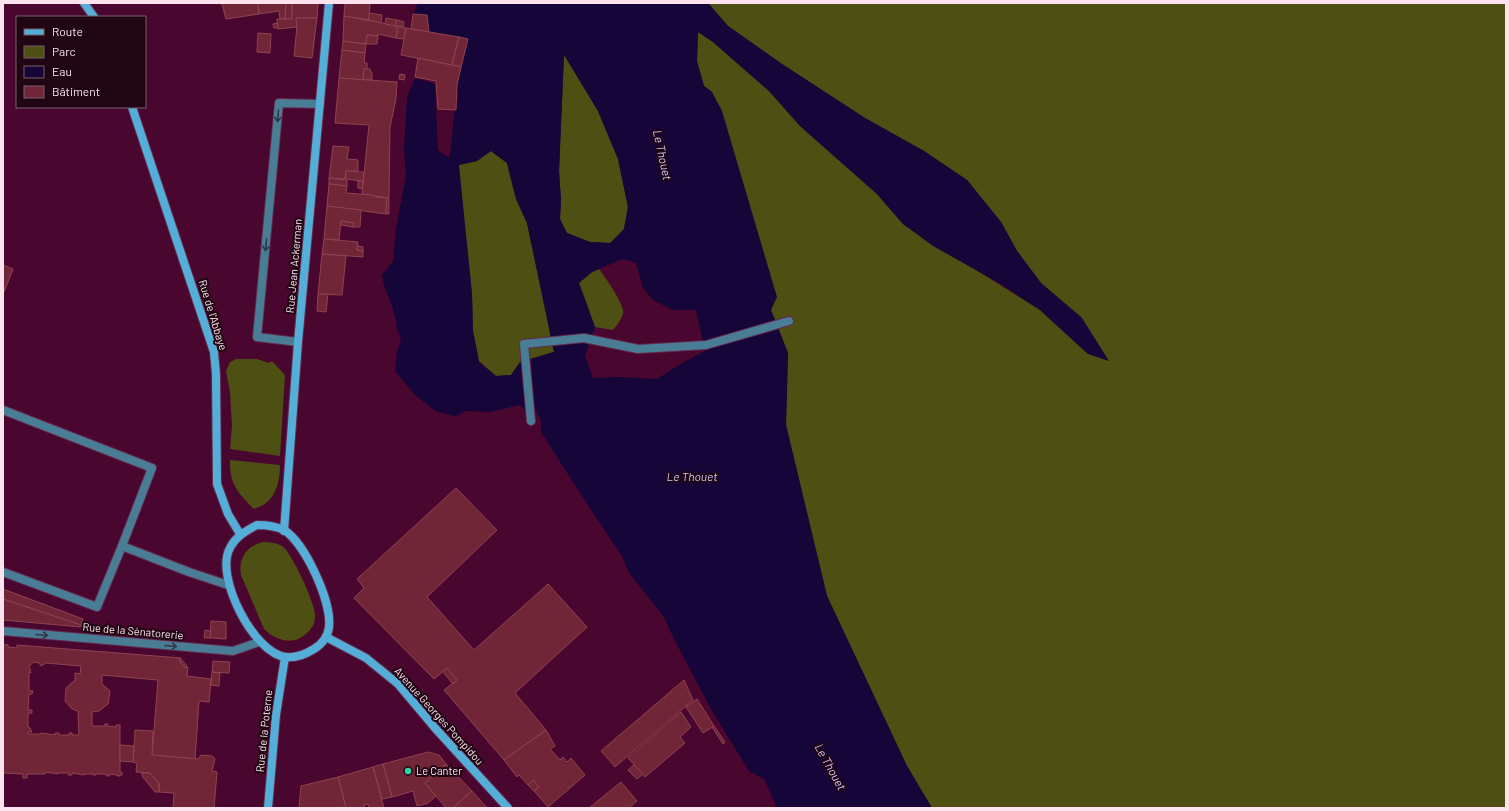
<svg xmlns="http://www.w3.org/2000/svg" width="1509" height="811" font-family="Barlow,sans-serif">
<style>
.green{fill:#4e4f12}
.water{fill:#160538;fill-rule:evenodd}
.building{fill:#702637;stroke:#904351;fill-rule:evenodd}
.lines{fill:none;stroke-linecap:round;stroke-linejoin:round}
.lane-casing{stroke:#66294d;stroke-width:10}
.street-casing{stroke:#66294d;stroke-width:10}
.secondary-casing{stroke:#66294d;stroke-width:10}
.lane{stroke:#497d96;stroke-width:8}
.street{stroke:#497d96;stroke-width:8}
.secondary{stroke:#55aed7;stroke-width:8}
.oneway{stroke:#303547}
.poi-dot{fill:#30d4a9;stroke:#200513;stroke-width:1.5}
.labels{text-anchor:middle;stroke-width:4;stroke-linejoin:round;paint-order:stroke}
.street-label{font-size:11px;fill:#fde3ee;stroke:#200513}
.poi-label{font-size:11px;fill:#fde3ee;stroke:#200513;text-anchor:start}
.water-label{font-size:12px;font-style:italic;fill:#cdc7fb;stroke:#200513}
</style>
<rect width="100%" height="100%" fill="#49062e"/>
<g class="green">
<path d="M708,3H1506V808H932L907,766L827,596L786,425L788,353L771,310L712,92L704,86L697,62L698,32L713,42L769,91L800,126L877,194L903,224L1040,310L1088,354L1082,318L1041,283L1017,251L1001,222L967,180L924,151L865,118L782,64L728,26Z"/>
<path d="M564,54L598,111L618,159L628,207L624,229L611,243L590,242L567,233L560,219L561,200L559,171Z"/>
<path d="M491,151L507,163L516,199L527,223L554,352L520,362L511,375L496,376L479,361L473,331L472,294L458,165L477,161Z"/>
<path d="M599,269C606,278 621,300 623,310C624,317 617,325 613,330L595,327L579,283L592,272Z"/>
<path d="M236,359H257L269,363L272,361L285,375L280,456L230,449L232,426L230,392L226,371L230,362Z"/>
<path d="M230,460L280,465C280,478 277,495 266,503C263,506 258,507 254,509C238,493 229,483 230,460Z"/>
<path d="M264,542C270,542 277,543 282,546C291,551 317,607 315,617C315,624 312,628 307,633C294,646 276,641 264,629L241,575C238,558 247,545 264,542Z"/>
</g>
<path class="water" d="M418,3H708L728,26L782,64L865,118L924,151L967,180L1001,222L1017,251L1041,283L1082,318L1109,361L1088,354L1040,310L999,283L933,246L903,224L877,194L800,126L769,91L713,42L698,32L697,61L704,86L712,92L722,111L777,297L771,310L788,353L786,425L827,596L907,766L932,808H777L764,779L749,771L711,709L674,639L664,617L629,573L622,556L589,507L541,432V420L535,409H525L519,405L490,412L467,411L456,416L437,412L415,395L395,371L397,352L401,338C395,327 398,327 395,317C392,302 384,290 382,275L393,261L396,229L406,175L404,149L407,97L415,78L435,84L438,150L449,158L451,147L457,85L468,39L429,32L427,16L413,14ZM564,55L598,111L618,159L628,207L624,229L610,243L590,242L567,233L560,219L561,200L559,171ZM491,151L507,163L516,199L527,223L554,352L520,362L511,375L496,376L479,362L473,331L472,294L459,165L477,161ZM623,259L636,263L643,288L653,300L673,310H696L705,351L684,362L657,379L619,377L593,378L585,356L595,327L579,283L592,272Z"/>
<g class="building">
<path d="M218,3H258L259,14L226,19L222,4Z"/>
<path d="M258,3H286L285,19H280L279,11L259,14Z"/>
<path d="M286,3H292V19H285Z"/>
<path d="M292,3H318L317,18H296L297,27L278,29L277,19H292Z"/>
<path d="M345,3H370L369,20L344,16Z"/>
<path d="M369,13L382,15L381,23L369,20Z"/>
<path d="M413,14L427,15L429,32L411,29Z"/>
<path d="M344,16L398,26L396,38L378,34V36L367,35L366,44L343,41Z"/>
<path d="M296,18H317L312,58L294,56L297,27Z"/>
<path d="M386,18L397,20L395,26L385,24Z"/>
<path d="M397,20L404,22L403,27L395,26Z"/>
<path d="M277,23L278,28H274L273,24Z"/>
<path d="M398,26L406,28L404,39L396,38Z"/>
<path d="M406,28L459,37L452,65L401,55Z"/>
<path d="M258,33L271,34L270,53L257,52Z"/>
<path d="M367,35L378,36L377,44H366Z"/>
<path d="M459,37L468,39L461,67L452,65Z"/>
<path d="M343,41L366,44L365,53L342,50Z"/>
<path d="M342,50L365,53L364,63H367V69H364L363,80L339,78Z"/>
<path d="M418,58L461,67L457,85L456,110L438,109L436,81L415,77Z"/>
<path d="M364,69H370L372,74V80H363Z"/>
<path d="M400,74L405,75L404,80L399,79Z"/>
<path d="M339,78L397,82L396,99L390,127L389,198L362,194L369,125L335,123Z"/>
<path d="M333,146L349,147L347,159L358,160V171H346L345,179L329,178Z"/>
<path d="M346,171L364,172L363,181L345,179Z"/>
<path d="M329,178L347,180V186L329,184Z"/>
<path d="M358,181H363L362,189L358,188Z"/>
<path d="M329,184L347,186L346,193L372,195L375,197L387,198L386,214L327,206Z"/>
<path d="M387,198H389V214H386Z"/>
<path d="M327,206L361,210L360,227H353L354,223L341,221L339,240L324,239Z"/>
<path d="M341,221L354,223L353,227L341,225Z"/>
<path d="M324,239L358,242L357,250L363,251V257L322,254Z"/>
<path d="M358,246L363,247V251L357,250Z"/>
<path d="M322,254L346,256L342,295L318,294Z"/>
<path d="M3,265L13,269L4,292L3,291Z"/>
<path d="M318,294H328L326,312L317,311Z"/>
<path d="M456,488L497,530L427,597L474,650L548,584L587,627L515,693L546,730L504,760L444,690L457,680L447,668L434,679L354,598L364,588L357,579Z"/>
<path d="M3,589L83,619L81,625L3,599Z"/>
<path d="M3,599L81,625V627L3,620Z"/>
<path d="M211,621L226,622V639L210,638Z"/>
<path d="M205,630L211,631L210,638H204Z"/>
<path d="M3,644L8,645V647L17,648V645L181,658L179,660L185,668L188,667L187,676L211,679L209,702L199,701L195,759L152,755L158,680L102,675V684L110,691L108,704L99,711L92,712V726H105V724H108L107,726L116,727V725H120V772H122V775H120V776H117V775L109,774V776H106V774H96V775H93V774H84V775L72,773V775H68L69,773H58V774L45,772V774H27V778H23V774L3,773ZM34,662L39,663L41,666L46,663L81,666L80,674L75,673V680L66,688L65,701L72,709L78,711L79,735H72V733H69V735H59V733H55V735L41,733V734H28V732H32L30,728L28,727V713H32V710H28L29,694H32L33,691H29V672L31,673L29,666Z"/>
<path d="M181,659L187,666L185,668L179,660Z"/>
<path d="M213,661L230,662L229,673L212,672Z"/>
<path d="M447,668L457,680L453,684L443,672Z"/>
<path d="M212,672L220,673L219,686L211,685Z"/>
<path d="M684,680L693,700L615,767L601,751Z"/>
<path d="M697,699L714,726L703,733L686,707Z"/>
<path d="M681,712L691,727L680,737L685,743L645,777L628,758Z"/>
<path d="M714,726L725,742L723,744L712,727Z"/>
<path d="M135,730L153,731L152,755L198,759L201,755L212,756L215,759L212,771L217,772L214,808H173L174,793L159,792V784L150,773L136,772L137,763L133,762Z"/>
<path d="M546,730L555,746L550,749L560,760L563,757L567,762L571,758L585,775L548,807L534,791L539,787L533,780L528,785L519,775L517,777L504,760Z"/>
<path d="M120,745L134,746L133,762L120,761Z"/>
<path d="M428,752L439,755L446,764L425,783L436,796L428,803L417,806L413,791L392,797L383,764Z"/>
<path d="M383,764L392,797L382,799L373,767Z"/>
<path d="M446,764L472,791L453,808H446L425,783Z"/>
<path d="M634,765L643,774L637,779L628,770Z"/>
<path d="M373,767L384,808H369L368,804L364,805L365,808H346L338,777Z"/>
<path d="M142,773H150L159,784V792H155L142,776Z"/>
<path d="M338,777L346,808H299L301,786Z"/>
<path d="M533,780L539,787L534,791L528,785Z"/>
<path d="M621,782L637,801L629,808H589Z"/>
<path d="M472,791L487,808H453Z"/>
</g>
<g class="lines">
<defs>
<g id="lane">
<path d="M298,342L257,337L279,103L320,104"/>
<path d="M3,410L152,468L122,546L189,572L228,585"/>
<path d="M3,572L97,607L122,546"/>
</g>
<g id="street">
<path d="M531,421L524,344L584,338L638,349L706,345L789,321"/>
<path d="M3,631L233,651L259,642"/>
</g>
<g id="secondary">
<path d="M84,3L94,17"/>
<path d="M132,107L214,352L216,374L217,484L228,514L240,534"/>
<path d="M257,525C267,525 275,526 284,530C305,543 332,602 329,627C328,636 322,644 314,649C306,654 295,658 286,657C254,654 214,576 230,548C236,536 246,531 257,525Z"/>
<path d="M284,531L298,342L329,3"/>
<path d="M326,637L366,658L398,684L435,728L508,808"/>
<path d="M268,808L276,715L285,657"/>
</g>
</defs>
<use href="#lane" class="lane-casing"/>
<use href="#street" class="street-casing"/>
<use href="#secondary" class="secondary-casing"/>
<use href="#lane" class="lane"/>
<use href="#street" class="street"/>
<use href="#secondary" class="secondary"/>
</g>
<defs><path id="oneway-shaft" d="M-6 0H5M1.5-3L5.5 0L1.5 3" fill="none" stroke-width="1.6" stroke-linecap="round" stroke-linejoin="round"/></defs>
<g class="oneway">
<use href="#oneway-shaft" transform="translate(278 116) rotate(95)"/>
<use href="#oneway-shaft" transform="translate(266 245) rotate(95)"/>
<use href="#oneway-shaft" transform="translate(42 635) rotate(5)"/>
<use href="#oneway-shaft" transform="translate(171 646) rotate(5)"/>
</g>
<circle class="poi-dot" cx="408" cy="771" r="4"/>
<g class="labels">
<g class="street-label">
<text transform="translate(294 266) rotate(-85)" y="4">Rue Jean Ackerman</text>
<text transform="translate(213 315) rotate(73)" y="4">Rue de l'Abbaye</text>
<text transform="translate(133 631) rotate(5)" y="4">Rue de la Sénatorerie</text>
<text transform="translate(439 716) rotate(48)" y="4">Avenue Georges Pompidou</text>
<text transform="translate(264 731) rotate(-84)" y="4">Rue de la Poterne</text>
</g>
<g class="poi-label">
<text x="416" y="775">Le Canter</text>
</g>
<g class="water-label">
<text transform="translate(662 155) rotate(78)" y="4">Le Thouet</text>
<text x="692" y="481">Le Thouet</text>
<text transform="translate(830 767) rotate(61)" y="4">Le Thouet</text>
</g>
</g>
<rect width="1509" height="811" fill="none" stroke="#fde3ee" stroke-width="8"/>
<rect x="16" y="16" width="130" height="92" fill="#200513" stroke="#785e6b"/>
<rect x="24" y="29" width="20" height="6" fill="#55aed7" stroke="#785e6b"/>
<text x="52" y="36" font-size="12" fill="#fde3ee">Route</text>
<rect x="24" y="46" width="20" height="12" fill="#4e4f12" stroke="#785e6b"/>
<text x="52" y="56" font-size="12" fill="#fde3ee">Parc</text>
<rect x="24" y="66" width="20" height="12" fill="#160538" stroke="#785e6b"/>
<text x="52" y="76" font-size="12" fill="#fde3ee">Eau</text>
<rect x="24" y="86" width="20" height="12" fill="#702637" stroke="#785e6b"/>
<text x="52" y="96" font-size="12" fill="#fde3ee">Bâtiment</text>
</svg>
